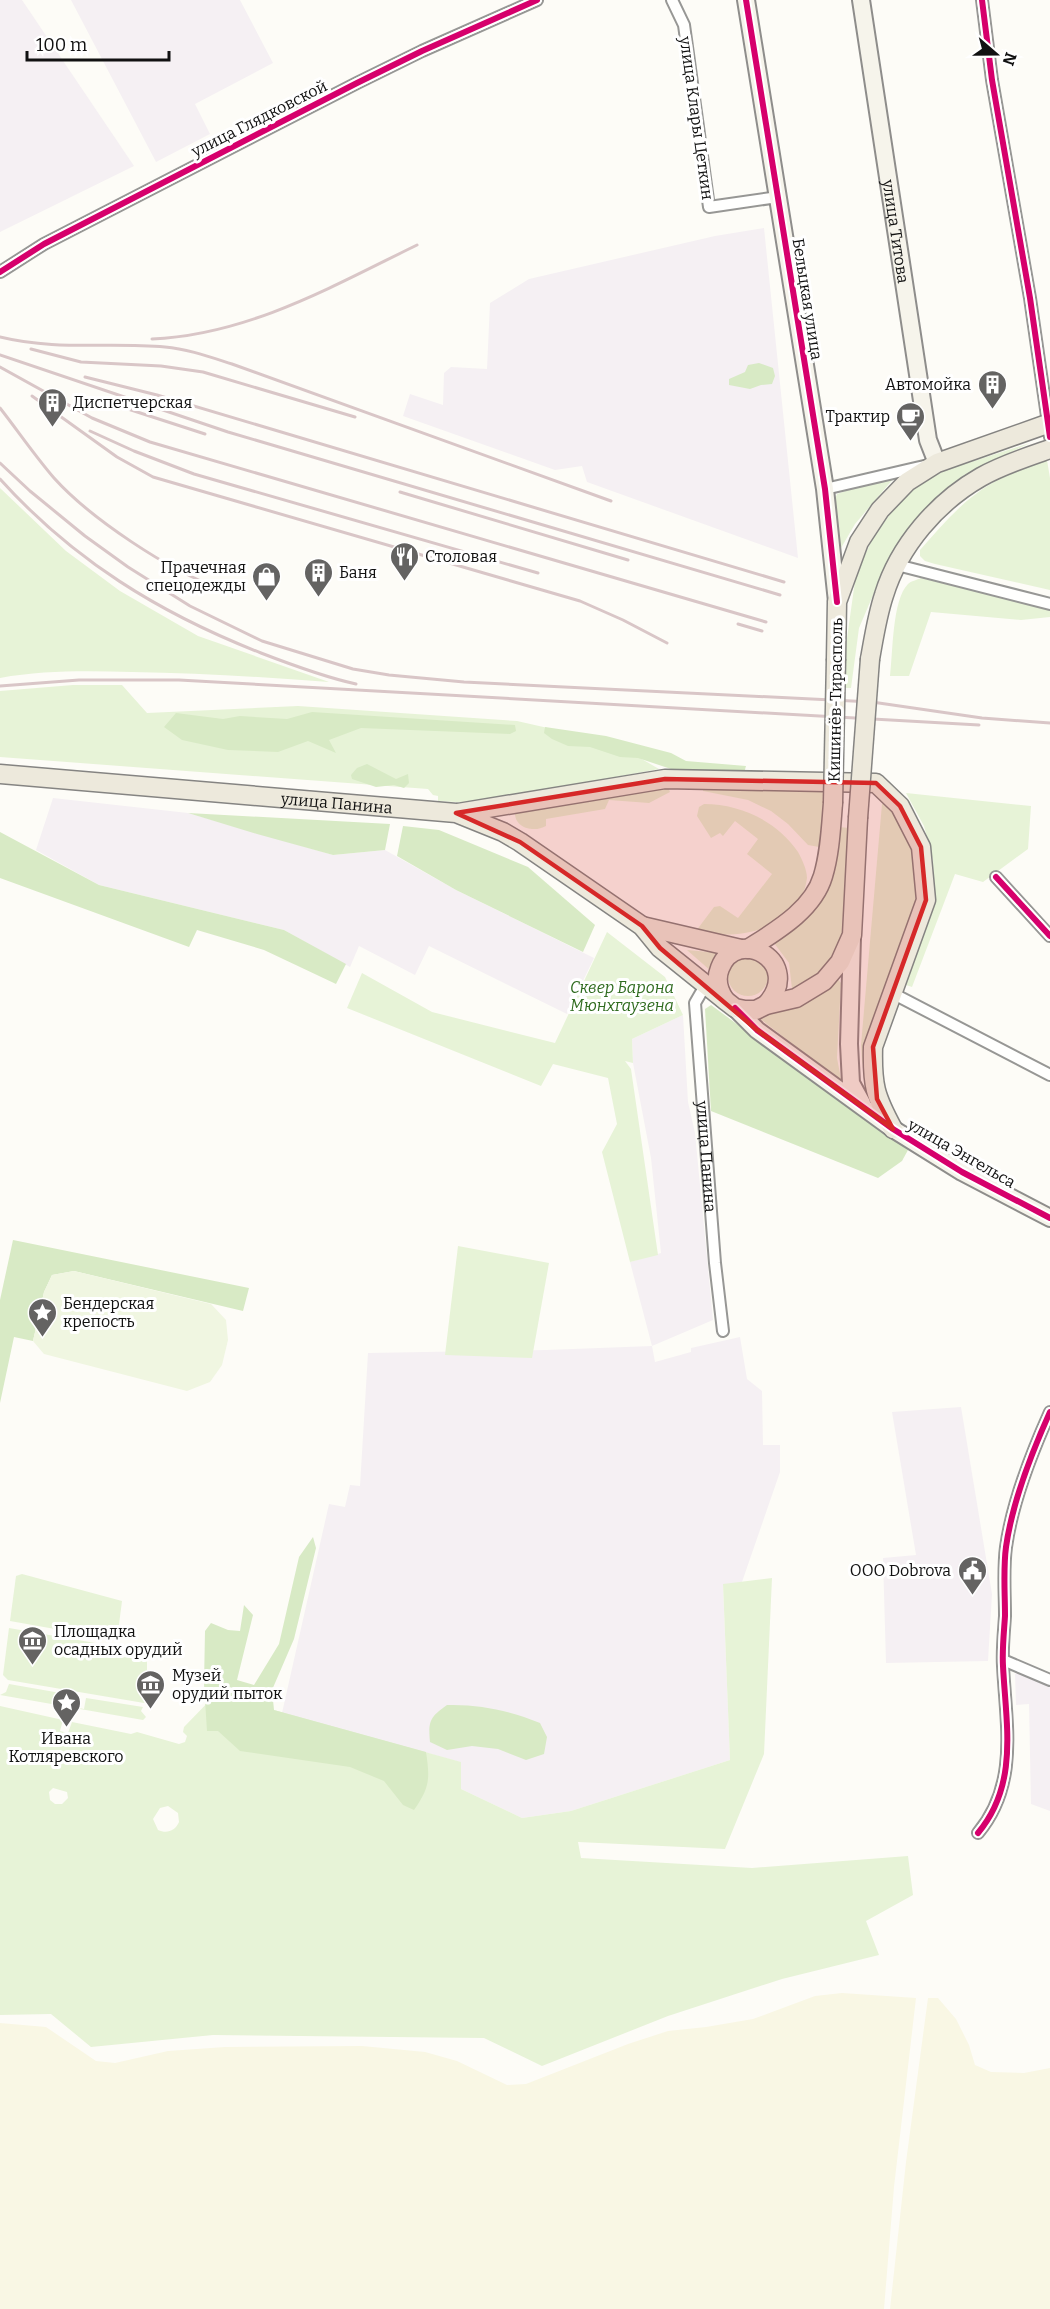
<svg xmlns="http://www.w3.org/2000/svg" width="1050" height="2309" font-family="Bitter,serif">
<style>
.industrial{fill:#f5f0f3}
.farmland{fill:#f9f7e4}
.green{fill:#e7f3d7;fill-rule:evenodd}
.forest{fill:#d8eac5}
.pitch{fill:#f0f6e1}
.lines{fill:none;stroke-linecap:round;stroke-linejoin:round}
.street-casing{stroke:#979795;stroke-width:14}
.secondary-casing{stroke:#8e8d8b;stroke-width:20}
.primary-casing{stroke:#858482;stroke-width:21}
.street{stroke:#fffffe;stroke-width:10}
.secondary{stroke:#f6f4eb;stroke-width:16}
.primary{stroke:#ede9dc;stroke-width:18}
.rail{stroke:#d9c6c7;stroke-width:3}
.primary-bridge-casing{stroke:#858482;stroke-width:21;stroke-linecap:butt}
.primary-bridge{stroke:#ede9dc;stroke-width:18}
.cycleway-casing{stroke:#fff;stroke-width:10}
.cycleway{stroke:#d6006c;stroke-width:6}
.marked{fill:#d62828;fill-opacity:0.2;stroke:#d62828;stroke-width:4.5;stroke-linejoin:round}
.labels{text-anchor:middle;stroke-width:6;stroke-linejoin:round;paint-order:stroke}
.street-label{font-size:16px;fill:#111;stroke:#fff}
.poi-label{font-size:16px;fill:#111;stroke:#fff;text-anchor:start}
.park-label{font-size:16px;font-style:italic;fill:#2f6b1f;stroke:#fff}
</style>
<rect width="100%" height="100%" fill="#fdfcf7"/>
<g class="industrial">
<path d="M0,0H22L134,166L0,232Z"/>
<path d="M71,0H240L273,63L195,104L210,134L156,162Z"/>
<path d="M764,228L798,558L587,482L582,466L555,470L403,416L410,394L443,405L444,373L451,367L487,369L490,303L529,279L715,236Z"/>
<path d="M53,798L188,813L333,855L385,850L456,890L594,958L567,1014L429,946L415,975L359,946L350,967L284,930L99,885L36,850Z"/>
<path d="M683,1015L688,1102L695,1133L713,1320L652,1346L655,1362L691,1352V1348L740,1337L747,1379L762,1391L763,1445H780V1472L742,1582L723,1585L730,1760L571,1811L522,1818L461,1789L460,1762L282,1713L329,1504L345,1507L350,1485L360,1486L368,1353L546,1350L652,1346L630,1262L661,1253L651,1158L633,1063L632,1039Z"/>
<path d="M961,1407L992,1594L988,1661L886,1663L883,1558L916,1555L892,1412Z"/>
<path d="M1018,1669L1050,1682V1811L1031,1804L1029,1704L1016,1705L1015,1674Z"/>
</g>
<g class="farmland">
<path d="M842,1993L916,1998L894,2187L884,2309H0V2023L46,2027L96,2061L115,2063L168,2051L225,2047L362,2046L425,2052L457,2061L507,2085L526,2084L628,2044L668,2031L706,2027L753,2019L815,1996Z"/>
<path d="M928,1998H938L956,2019L969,2045L975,2065L991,2072L1024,2073L1050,2068V2309H890L906,2162Z"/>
</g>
<g class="green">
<path d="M1030,443L964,475L937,496L910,526L888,560L859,628L851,688H840L856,574L872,540L897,504L920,484L946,470Z"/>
<path d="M1047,460L1050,478V590L935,564L925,561L920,556V550C944,523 967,495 1000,479C1015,472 1032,466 1047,460Z"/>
<path d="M891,475L894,478L855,524L841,548L833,505L837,494Z"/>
<path d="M0,488L66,551L120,591L198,636L329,682C263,677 198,673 132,672C88,671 44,670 0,678Z"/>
<path d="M921,578L1050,609V617L1021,620L931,612L909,676H890C893,653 892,600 908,584C911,581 917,580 921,578Z"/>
<path d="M73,685H122L147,713L298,706L517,721L614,743L659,769L474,803L438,801V796L433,795L428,789L0,757V691Z"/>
<path d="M704,784L828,789L822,839L819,847L808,845L788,824L771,811L748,800L703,791Z"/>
<path d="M667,785L670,792L649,803L609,800L605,809L546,819V826C534,833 514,828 515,812Z"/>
<path d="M906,793L1031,806L1028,849L983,882L955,874L912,987L906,985L934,901L933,860L924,826Z"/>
<path d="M704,804C740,804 777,821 798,852C802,859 807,870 807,878C801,929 737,942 696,931L714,907L720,906L738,918L772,874L747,854L758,839L735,821L723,836L720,833L711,838L697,816L699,807Z"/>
<path d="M882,804H887L895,811L913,849L917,898L866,1046L867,1084L862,1061L861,1045Z"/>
<path d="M837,827L851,828L844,946L814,982L796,990L792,989L789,963L774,943C782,934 796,930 805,921C833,891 835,865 837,827Z"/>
<path d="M607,932L665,977L683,1015L632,1039L633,1063L625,1061L631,1069L658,1255L630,1262L602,1152L617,1124L608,1078L553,1064L541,1086L347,1008L362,973L432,1012L555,1043Z"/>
<path d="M687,950L720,953L712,972Z"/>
<circle cx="748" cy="976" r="20"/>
<path d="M837,978L841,983L837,1058L841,1079L839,1080L759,1018Z"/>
<path d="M458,1246L549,1263L532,1358L445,1355Z"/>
<path d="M22,1574L122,1601L117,1640L10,1621L16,1576Z"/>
<path d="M772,1578L764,1754L725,1849L578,1842L581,1858L752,1868L908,1856L913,1895L866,1921L879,1955L782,1979L668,2016L542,2066L484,2038L213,2035L91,2047L51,2014L0,2015V1706L63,1720L60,1731L68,1733L72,1722L131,1734L137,1732L179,1744L185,1742L187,1736L183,1732L184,1727L216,1694L461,1762V1789L522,1818L571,1811L730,1760L723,1584ZM53,1788L67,1792L68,1798L62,1804H55L50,1800L49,1792ZM168,1806L178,1813L179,1822C175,1831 167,1834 158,1830L153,1819L160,1808Z"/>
<path d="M9,1628L118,1647L119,1655L123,1657L147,1660V1702L144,1703L8,1680L3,1675Z"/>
<path d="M9,1684L72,1695L70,1706L84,1709L86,1698L143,1707L141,1711L146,1717L143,1720L0,1695L6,1692Z"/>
</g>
<g class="forest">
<path d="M759,363L773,368L775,376L772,384L761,385L750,389L729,385V379L745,372L748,365Z"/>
<path d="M312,712L515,725L516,731L510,734L361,728L329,740L336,753L308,741L278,752L228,750L182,740L164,727L176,713L223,719L240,716L287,719Z"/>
<path d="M545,727L606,736L671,753L686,761L746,766L744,773L680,772L638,758L620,757L590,747L568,746L552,739L544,733Z"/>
<path d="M367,764L396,779L408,774L409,783L404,788L394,785L376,787L352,779L351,775L357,768Z"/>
<path d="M188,813L390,824L385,850L333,855L257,834Z"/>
<path d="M403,826L439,830L528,867L595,925L583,952L456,890L397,856Z"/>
<path d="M0,832L99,885L284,930L346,964L336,984L264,950L197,930L189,947L0,878Z"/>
<path d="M711,1005L908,1150L902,1161L878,1178L711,1111L705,1009Z"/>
<path d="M13,1240L249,1288L243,1311L74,1271L52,1275L44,1292L33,1341L14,1337L0,1403V1300Z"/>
<path d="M313,1537L316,1548L294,1639L272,1690L274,1710L426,1752C430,1779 430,1787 414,1810L403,1805L384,1781L350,1767L240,1751L218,1731H207L204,1684L205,1631L211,1623L228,1630L240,1631L244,1605L253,1615L237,1680L254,1685L279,1644L299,1557Z"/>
<path d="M447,1705C480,1704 510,1711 540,1723L547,1737L544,1754L526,1760L498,1749L472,1746L447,1750L430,1742C428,1721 430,1717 447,1705Z"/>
</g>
<path class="pitch" d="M74,1271L211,1304L226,1320L228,1340L222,1365L210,1382L187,1391L44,1354L33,1341L44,1292L52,1275Z"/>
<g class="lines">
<defs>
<g id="street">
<path d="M672,0L684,25L709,207L778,197"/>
<path d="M982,0L992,80L1030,298L1050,437"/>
<path d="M0,272L44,244L357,83L422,51L537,0"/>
<path d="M825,489L924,466"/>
<path d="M897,565L1050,604"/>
<path d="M996,877L1050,936"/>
<path id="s1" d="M706,984L695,1003L715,1263L723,1331"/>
<path d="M892,993L1050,1075"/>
<path d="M1003,1660L1050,1680"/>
<path d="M978,1833C1019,1784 1006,1725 1003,1666C1002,1649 1004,1632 1005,1616C1005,1593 1003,1569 1006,1547C1012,1504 1032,1452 1050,1412"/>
</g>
<g id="secondary">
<path d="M746,0L825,489L837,602"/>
<path id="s2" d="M861,0L928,440L937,463"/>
<path d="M852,937L849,1044L851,1083L862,1103"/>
<path d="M735,1008L757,1030L893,1129L962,1172L1050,1218"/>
</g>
<g id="primary">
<path d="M836,659L837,602L859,542L880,510L907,482L937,463L1050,423"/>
<path d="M870,659C874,637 877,616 884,595C899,546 937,502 981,477C1002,465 1027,457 1050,449"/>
<path id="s3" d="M0,774L456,813L503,832L520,842L642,926L660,948L726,1001L735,1008L745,1010H756L766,1005L796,998L824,981L840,962L852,935L858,818"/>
<path d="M458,813L665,779L876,783L900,806L921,847L926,900L873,1047C872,1085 875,1096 893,1129"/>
<path d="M642,926L741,949"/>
<path d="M748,949C776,931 813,910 823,876C830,853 831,827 833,803"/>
<path d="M725,1000C718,990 715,980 720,968C737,925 805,962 766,1005"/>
</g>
</defs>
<use href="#street" class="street-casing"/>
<use href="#secondary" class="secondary-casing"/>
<use href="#primary" class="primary-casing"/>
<use href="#street" class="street"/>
<use href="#secondary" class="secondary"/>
<use href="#primary" class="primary"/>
<g class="rail">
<path d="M0,337C57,351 108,342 165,347C188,349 210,357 232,364L611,501"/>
<path d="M152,339C248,335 333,286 417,245"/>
<path d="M31,349L81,362L161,366L203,372L355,417"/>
<path d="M0,355L228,432L780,595"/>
<path d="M0,367L92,418L150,442L766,622"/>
<path d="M85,377L157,395L784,582"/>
<path d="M32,396L117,457L153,477L580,601L623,620L667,643"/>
<path d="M0,408C18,431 35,456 54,478C90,518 169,571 219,588"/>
<path d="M128,409L205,434"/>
<path d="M90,431L134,451L194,474L538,573"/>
<path d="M0,463L30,491L85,536L128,567L190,606L262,641L353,669L389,675L464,682L872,702L982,718L1050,723"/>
<path d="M0,479C73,560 159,613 261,653C292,665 324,677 356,684"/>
<path d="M400,492L628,560"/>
<path d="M738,624L762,631"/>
<path d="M0,686L79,680H179L979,725"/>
</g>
<defs>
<g id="primary-bridge">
<path d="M833,803L836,659"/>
<path d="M858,818L870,659"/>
</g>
</defs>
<use href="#primary-bridge" class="primary-bridge-casing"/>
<use href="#primary-bridge" class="primary-bridge"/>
<defs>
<g id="cycleway">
<path d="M746,0L825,489L837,602"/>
<path d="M982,0L992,80L1030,298L1050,437"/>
<path d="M0,272L44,244L357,83L422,51L537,0"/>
<path d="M996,877L1050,936"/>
<path d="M735,1008L757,1030L893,1129L962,1172L1050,1218"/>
<path d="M978,1833C1019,1784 1006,1725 1003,1666C1002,1649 1004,1632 1005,1616C1005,1593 1003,1569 1006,1547C1012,1504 1032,1452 1050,1412"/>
</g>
</defs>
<use href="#cycleway" class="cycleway-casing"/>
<use href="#cycleway" class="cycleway"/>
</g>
<path class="marked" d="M665,779L876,783L900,806L921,847L926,900L873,1047L877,1099L893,1129L757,1030L660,948L642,926L520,842L456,813Z"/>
<defs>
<symbol id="building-pin" viewBox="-11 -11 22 30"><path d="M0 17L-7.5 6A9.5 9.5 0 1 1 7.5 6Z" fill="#646362" stroke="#fff"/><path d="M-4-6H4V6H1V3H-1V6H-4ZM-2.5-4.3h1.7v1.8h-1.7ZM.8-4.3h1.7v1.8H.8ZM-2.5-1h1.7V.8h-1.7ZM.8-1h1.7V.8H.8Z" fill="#fff"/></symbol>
<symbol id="cafe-pin" viewBox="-11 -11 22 30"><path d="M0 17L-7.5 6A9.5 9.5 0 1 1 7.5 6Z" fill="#646362" stroke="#fff"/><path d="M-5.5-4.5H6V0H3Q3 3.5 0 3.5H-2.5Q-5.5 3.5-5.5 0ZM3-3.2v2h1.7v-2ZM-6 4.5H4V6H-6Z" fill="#fff"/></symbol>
<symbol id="restaurant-pin" viewBox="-11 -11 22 30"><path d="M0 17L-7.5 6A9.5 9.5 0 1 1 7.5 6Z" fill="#646362" stroke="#fff"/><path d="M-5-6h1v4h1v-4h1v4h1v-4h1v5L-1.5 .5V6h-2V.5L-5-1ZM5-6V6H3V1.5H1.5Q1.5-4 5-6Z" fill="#fff"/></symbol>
<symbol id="shop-pin" viewBox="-11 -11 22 30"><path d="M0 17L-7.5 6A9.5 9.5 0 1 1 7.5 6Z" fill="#646362" stroke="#fff"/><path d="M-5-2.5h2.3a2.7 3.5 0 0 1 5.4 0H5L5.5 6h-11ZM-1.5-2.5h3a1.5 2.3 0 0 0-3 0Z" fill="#fff"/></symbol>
<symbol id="sight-pin" viewBox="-11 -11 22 30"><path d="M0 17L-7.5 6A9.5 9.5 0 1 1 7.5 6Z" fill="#646362" stroke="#fff"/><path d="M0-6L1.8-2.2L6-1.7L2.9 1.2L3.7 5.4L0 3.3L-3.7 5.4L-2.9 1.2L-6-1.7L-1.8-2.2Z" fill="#fff"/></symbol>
<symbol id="civic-pin" viewBox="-11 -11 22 30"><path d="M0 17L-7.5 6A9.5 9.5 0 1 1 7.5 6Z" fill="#646362" stroke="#fff"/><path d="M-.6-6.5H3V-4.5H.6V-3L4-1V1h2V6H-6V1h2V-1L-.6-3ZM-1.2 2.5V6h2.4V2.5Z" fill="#fff"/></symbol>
<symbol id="museum-pin" viewBox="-11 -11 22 30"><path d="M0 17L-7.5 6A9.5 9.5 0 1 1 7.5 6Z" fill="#646362" stroke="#fff"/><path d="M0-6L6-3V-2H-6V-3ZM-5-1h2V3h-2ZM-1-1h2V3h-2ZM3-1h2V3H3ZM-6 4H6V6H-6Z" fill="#fff"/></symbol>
</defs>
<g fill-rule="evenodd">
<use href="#building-pin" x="976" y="368" width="33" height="45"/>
<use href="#building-pin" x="36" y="386" width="33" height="45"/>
<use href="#cafe-pin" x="894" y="400" width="33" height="45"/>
<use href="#restaurant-pin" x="388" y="540" width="33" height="45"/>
<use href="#building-pin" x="302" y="556" width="33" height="45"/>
<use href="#shop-pin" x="250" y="560" width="33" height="45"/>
<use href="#sight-pin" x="26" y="1296" width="33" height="45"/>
<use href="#civic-pin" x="956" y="1554" width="33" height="45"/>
<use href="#museum-pin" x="16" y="1624" width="33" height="45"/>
<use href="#museum-pin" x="134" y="1668" width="33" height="45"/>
<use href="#sight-pin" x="50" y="1686" width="33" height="45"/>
</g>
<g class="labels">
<g class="street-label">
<text transform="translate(259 118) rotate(-27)" y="6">улица Глядковской</text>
<text transform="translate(697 118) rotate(82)" y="6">улица Клары Цеткин</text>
<text dy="6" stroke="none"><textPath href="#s2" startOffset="234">улица Титова</textPath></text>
<text transform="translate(808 299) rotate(81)" y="6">Бельцкая улица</text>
<text transform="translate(835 700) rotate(-89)" y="6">Кишинёв-Тирасполь</text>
<text dy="6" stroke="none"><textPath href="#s3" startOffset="338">улица Панина</textPath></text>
<text transform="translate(962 1153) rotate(30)" y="6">улица Энгельса</text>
<text dy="6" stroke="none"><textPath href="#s1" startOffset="176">улица Панина</textPath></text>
</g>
<g class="poi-label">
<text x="971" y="390" text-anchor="end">Автомойка</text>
<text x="73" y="408">Диспетчерская</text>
<text x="890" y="422" text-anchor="end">Трактир</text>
<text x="425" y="562">Столовая</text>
<text x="246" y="573" text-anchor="end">Прачечная<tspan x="246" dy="18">спецодежды</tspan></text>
<text x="339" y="578">Баня</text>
<text x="63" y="1309">Бендерская<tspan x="63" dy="18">крепость</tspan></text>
<text x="951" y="1576" text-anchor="end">OOO Dobrova</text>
<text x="54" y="1637">Площадка<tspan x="54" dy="18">осадных орудий</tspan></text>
<text x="172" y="1681">Музей<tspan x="172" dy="18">орудий пыток</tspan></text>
<text x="66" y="1744" text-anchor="middle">Ивана<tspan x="66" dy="18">Котляревского</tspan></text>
</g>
<g class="park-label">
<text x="622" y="993">Сквер Барона<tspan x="622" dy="18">Мюнхгаузена</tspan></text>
</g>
</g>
<g transform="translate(996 54) rotate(110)" stroke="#ffffff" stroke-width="4.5" paint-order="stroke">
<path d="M0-4.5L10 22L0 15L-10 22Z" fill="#111111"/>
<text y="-9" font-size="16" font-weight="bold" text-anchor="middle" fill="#111111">N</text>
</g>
<path d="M27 51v9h142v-9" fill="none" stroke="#111111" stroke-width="3"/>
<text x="36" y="51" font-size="18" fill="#111111" stroke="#ffffff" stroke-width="4.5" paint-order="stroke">100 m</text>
</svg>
